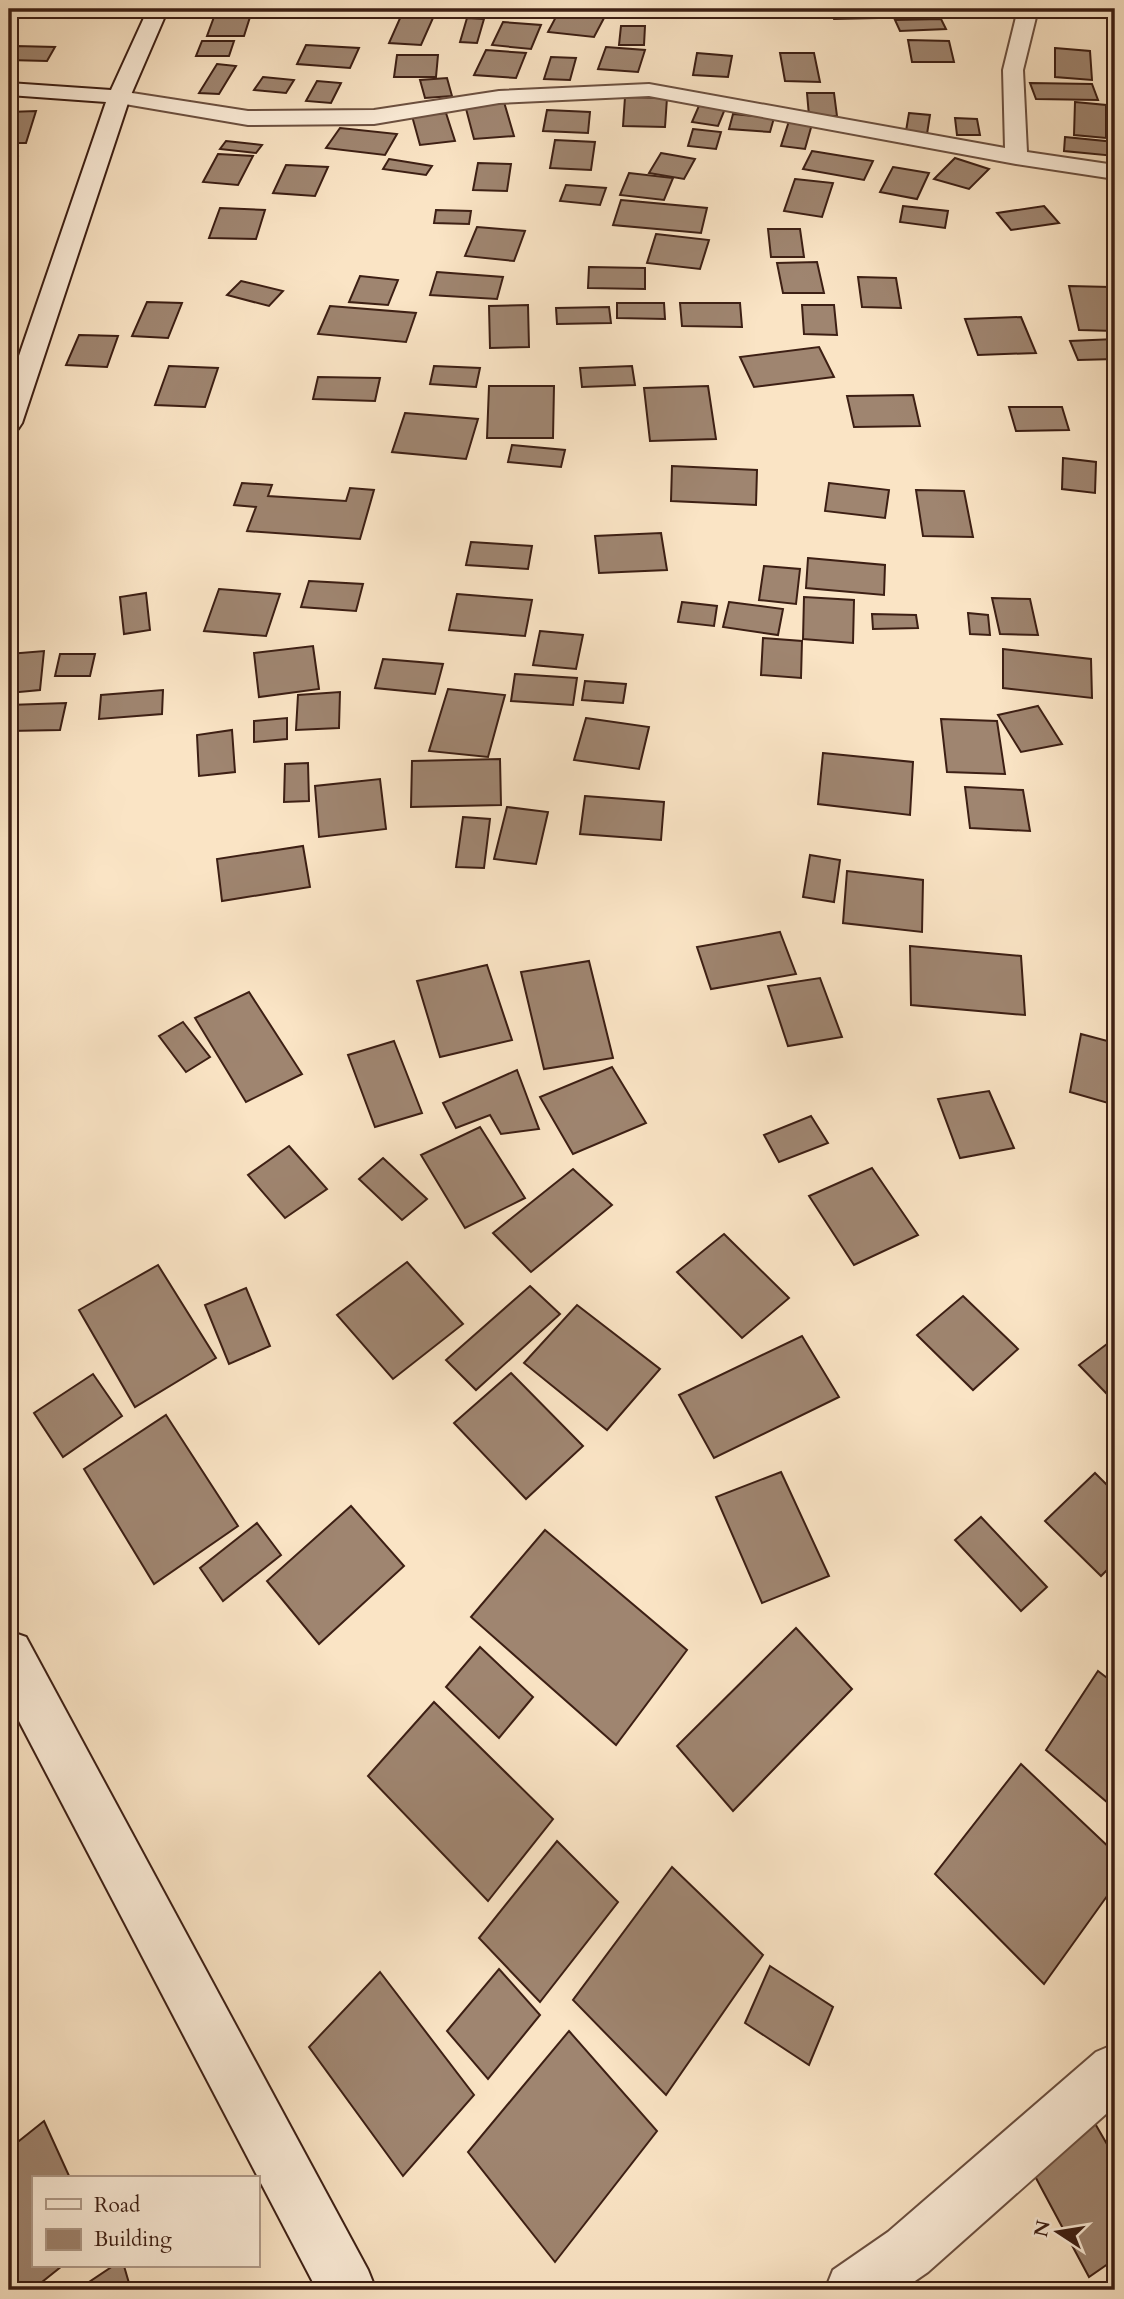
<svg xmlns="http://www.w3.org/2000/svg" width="1124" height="2299" font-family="Cardo,serif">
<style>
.building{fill:#9f8570;stroke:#3d1f14;stroke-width:2}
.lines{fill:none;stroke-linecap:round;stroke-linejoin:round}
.street-casing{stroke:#6c5040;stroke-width:4}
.secondary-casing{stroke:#3d1f14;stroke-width:4}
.street{fill:#fcedd9;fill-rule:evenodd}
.secondary{fill:#fcedd9;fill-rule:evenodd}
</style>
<rect width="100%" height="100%" fill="#fae4c5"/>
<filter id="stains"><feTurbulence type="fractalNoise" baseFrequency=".00286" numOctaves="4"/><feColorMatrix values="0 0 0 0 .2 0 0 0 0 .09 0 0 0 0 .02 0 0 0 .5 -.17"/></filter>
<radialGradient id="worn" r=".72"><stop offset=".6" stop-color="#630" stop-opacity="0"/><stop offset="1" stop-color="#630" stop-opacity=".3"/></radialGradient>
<g class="building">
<path d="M250,9H287L286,13H249Z"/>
<path d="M333,9H373L372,13H332Z"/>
<path d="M690,9H724L723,14L689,12Z"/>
<path d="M830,9H873L877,18L834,19Z"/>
<path d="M896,9H936L938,18L898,17Z"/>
<path d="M974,9H1002L1003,14L975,13Z"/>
<path d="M558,13L604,18L594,37L548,32Z"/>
<path d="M401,16L433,18L421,45L389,43Z"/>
<path d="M214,17H250L244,36H207Z"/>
<path d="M467,18L484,19L477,43L460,42Z"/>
<path d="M941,19L946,29L900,31L895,20Z"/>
<path d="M503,22L541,25L531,49L492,45Z"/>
<path d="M621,26H645L644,45H619Z"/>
<path d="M908,40L949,41L954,62H912Z"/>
<path d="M202,41H234L229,56H196Z"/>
<path d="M306,45L359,48L350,68L297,64Z"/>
<path d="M16,46L55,47L47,61L9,60Z"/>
<path d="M606,47L645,50L638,72L598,69Z"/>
<path d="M1055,48L1090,51L1092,80L1055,77Z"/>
<path d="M486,50L526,53L516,78L474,75Z"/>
<path d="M697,53L732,56L728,77L693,75Z"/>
<path d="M780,53H814L820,82L785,81Z"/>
<path d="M397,55H438L436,77H394Z"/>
<path d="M551,57L576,58L570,80L544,79Z"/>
<path d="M217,64L236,66L219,94L199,93Z"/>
<path d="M263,77L294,80L286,93L254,90Z"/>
<path d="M447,78L452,96L425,98L420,80Z"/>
<path d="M317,81L341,83L331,103L306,101Z"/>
<path d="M1030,83L1092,84L1098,100L1036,99Z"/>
<path d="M807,93H834L837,116H809Z"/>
<path d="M625,97L667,98L665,127L623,126Z"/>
<path d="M701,101L727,104L718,126L692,122Z"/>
<path d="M504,102L514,136L474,139L465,105Z"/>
<path d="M1075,102L1106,105V138L1074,135Z"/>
<path d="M547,110L590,112L588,133L543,131Z"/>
<path d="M36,111L26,143H9V112Z"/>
<path d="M446,113L455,141L420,145L412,116Z"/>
<path d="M909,113L930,115L927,134L906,131Z"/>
<path d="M733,114L774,118L770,132L729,129Z"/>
<path d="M955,118L977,119L980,135H957Z"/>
<path d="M789,121L812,124L805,149L781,146Z"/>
<path d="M340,128L397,134L385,155L326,148Z"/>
<path d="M693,129L721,132L716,149L688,146Z"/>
<path d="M1065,137L1115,142V156L1064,151Z"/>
<path d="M555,140L595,142L591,170L550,168Z"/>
<path d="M226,141L262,145L256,153L220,149Z"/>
<path d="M812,151L873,161L864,180L803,169Z"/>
<path d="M661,153L695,159L684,179L649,173Z"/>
<path d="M218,154L253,156L238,185L203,182Z"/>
<path d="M18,157L16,174L9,175V158Z"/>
<path d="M955,158L989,169L969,189L934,179Z"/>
<path d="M389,159L432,166L426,175L383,169Z"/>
<path d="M478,163L511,164L507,191L473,190Z"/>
<path d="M286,165L328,167L315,196L273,193Z"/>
<path d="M893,167L929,173L917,199L880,192Z"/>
<path d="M629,173L673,178L664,200L620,195Z"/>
<path d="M795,179L833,183L822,217L784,211Z"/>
<path d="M566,185L606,188L600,205L560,201Z"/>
<path d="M621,200L707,208L701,233L613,225Z"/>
<path d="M903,206L948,211L945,228L900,222Z"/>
<path d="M1044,206L1059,223L1011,230L997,213Z"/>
<path d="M220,208L265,210L256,239L209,238Z"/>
<path d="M436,210L471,211L469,224L434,223Z"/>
<path d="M477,227L525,231L514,261L465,256Z"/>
<path d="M768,229H800L804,257H771Z"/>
<path d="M656,234L709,240L700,269L647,263Z"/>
<path d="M817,262L824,293H783L777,263Z"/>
<path d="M589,267L645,268V289L588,288Z"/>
<path d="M437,272L503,277L497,299L430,295Z"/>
<path d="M360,276L398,280L388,305L349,302Z"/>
<path d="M858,277L896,278L901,308L862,307Z"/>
<path d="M241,281L283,291L269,306L227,295Z"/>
<path d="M1069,286L1110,287L1115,305V331L1079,330Z"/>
<path d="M147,302L182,303L168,338L132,336Z"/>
<path d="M617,303H664L665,319L617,318Z"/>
<path d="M680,303H740L742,327L682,326Z"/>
<path d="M528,305L529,347L490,348L489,306Z"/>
<path d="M802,305H834L837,335L804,334Z"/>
<path d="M330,306L416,313L406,342L318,334Z"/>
<path d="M609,307L611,323L557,324L556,308Z"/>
<path d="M1021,317L1036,353L978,355L965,319Z"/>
<path d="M79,335L118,336L107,367L66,365Z"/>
<path d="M1115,339V359L1078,360L1070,341Z"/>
<path d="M819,347L834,377L754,387L740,357Z"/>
<path d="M169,366L218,368L205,407L155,405Z"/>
<path d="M434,366L480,368L476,387L430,384Z"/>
<path d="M632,366L635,385L582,387L580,368Z"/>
<path d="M318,377L380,378L375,401L313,399Z"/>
<path d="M489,386H554L553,438H487Z"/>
<path d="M708,386L716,439L650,441L644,388Z"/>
<path d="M913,395L920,426L854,427L847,396Z"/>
<path d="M1009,407H1062L1069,430L1016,431Z"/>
<path d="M405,413L478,419L466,459L392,452Z"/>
<path d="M512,445L565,450L561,467L508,462Z"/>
<path d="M1063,458L1096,462L1095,493L1062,489Z"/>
<path d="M672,466L757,470L756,505L671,501Z"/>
<path d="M242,483L272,485L268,496L346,501L350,488L374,490L360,539L247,531L256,507L234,505Z"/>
<path d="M829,483L889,490L885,518L825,511Z"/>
<path d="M916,490L964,491L973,537L923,536Z"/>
<path d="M661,533L667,570L599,573L595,536Z"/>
<path d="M471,542L532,546L528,569L466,565Z"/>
<path d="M808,558L885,565L884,595L806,588Z"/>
<path d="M764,566L800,569L796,604L759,600Z"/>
<path d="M309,581L363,584L356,611L301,607Z"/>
<path d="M219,589L280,594L266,636L204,631Z"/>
<path d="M146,593L150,630L124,634L120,597Z"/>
<path d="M457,594L532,600L525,636L449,630Z"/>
<path d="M804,597L854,600L853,643L803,639Z"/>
<path d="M992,598L1030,599L1038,635L1000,634Z"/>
<path d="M682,602L717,606L714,626L678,622Z"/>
<path d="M729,602L783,609L778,635L723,627Z"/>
<path d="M968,613L988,615L990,635L970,634Z"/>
<path d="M872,614L916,615L918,628L873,629Z"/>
<path d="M540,631L583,635L576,669L533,665Z"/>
<path d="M763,638L802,641L801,678L761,675Z"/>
<path d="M313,646L319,689L259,697L254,653Z"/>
<path d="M1003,649L1091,659L1092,698L1003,688Z"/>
<path d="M44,651L40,690L9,693V654Z"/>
<path d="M60,654H95L90,676H55Z"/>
<path d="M383,659L443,664L435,694L375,688Z"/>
<path d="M515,674L577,678L573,705L511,701Z"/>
<path d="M585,681L626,684L623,703L582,700Z"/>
<path d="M448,689L505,695L488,757L429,751Z"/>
<path d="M163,690L162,714L99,719L101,695Z"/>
<path d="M340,692L339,728L296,730L298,695Z"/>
<path d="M66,703L60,730L9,731V705Z"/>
<path d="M1038,706L1062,744L1021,752L998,715Z"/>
<path d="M287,718V739L254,742V721Z"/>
<path d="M586,718L649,727L639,769L574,760Z"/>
<path d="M941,719L997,721L1005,774L947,772Z"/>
<path d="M232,730L235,772L199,776L197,735Z"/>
<path d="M823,753L913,762L910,815L818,804Z"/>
<path d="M500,759L501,805L411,807L412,761Z"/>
<path d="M308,763L309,801L284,802L285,764Z"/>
<path d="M380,779L386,829L319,837L315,786Z"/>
<path d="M965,787L1023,790L1030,831L970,828Z"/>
<path d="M585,796L664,802L661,840L580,834Z"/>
<path d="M507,807L548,812L536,864L494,859Z"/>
<path d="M463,817L490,819L484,868L456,867Z"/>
<path d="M303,846L310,887L222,901L217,859Z"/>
<path d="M810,855L840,860L834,902L803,897Z"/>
<path d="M847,871L923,880L922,932L843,923Z"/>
<path d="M780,932L796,974L711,989L697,947Z"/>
<path d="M910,946L1021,956L1025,1015L911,1005Z"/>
<path d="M589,961L613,1058L544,1069L521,972Z"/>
<path d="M487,965L512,1040L440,1057L417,981Z"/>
<path d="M820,978L842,1037L788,1046L768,986Z"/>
<path d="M249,992L302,1074L246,1102L195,1018Z"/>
<path d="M183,1022L210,1057L186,1072L159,1036Z"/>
<path d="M1081,1034L1115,1043V1105L1070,1092Z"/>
<path d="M394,1041L422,1113L375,1127L348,1055Z"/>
<path d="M612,1067L646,1123L573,1154L540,1097Z"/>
<path d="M517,1070L539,1129L501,1134L490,1115L456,1128L443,1103Z"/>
<path d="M989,1091L1014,1148L960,1158L938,1099Z"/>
<path d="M811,1116L828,1143L779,1162L764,1135Z"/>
<path d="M480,1127L525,1198L465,1228L421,1155Z"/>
<path d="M289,1146L327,1189L285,1218L248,1175Z"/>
<path d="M383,1158L427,1199L402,1220L359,1179Z"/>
<path d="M872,1168L918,1235L854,1265L809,1196Z"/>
<path d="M573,1169L612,1205L531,1272L493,1233Z"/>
<path d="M724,1234L789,1298L742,1338L677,1272Z"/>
<path d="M407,1262L463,1324L393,1379L337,1315Z"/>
<path d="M158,1265L216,1358L135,1407L79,1310Z"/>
<path d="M530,1286L560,1314L476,1390L446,1360Z"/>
<path d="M246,1288L270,1346L229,1364L205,1305Z"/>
<path d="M963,1296L1018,1349L973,1390L917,1335Z"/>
<path d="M577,1305L660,1369L607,1430L524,1363Z"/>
<path d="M802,1336L839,1397L714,1458L679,1395Z"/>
<path d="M1115,1338V1385L1106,1393L1079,1365Z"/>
<path d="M511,1373L583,1446L526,1499L454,1423Z"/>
<path d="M93,1374L122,1416L63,1457L34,1413Z"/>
<path d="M166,1415L238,1526L154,1584L84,1469Z"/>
<path d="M781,1472L829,1576L762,1603L716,1497Z"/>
<path d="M1095,1473L1115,1493V1562L1101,1576L1045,1521Z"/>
<path d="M351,1506L404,1566L319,1644L267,1581Z"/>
<path d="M981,1517L1047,1587L1021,1611L955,1540Z"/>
<path d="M257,1523L281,1555L223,1601L200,1568Z"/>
<path d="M545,1530L687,1650L616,1745L471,1617Z"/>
<path d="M796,1628L852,1689L733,1811L677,1746Z"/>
<path d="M480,1647L533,1697L499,1738L446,1687Z"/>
<path d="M1098,1671L1115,1684V1809L1046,1750Z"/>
<path d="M434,1702L553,1819L488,1901L368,1776Z"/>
<path d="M1021,1764L1115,1853V1885L1044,1984L935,1874Z"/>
<path d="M557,1841L618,1902L540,2002L479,1938Z"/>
<path d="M672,1867L763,1955L666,2095L573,2000Z"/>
<path d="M770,1966L833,2007L809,2065L745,2023Z"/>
<path d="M499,1969L540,2015L488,2079L447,2031Z"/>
<path d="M380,1972L474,2095L403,2176L309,2047Z"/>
<path d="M569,2031L657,2131L555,2262L468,2152Z"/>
<path d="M1093,2120L1115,2158V2259L1089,2277L1029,2165Z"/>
<path d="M44,2121L70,2178H33V2266H62L32,2290H9V2149Z"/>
<path d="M113,2266H124L131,2290H77Z"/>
</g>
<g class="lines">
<defs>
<g id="street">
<path d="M1018,9H1038L1023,70L1027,152L1115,165V179L1016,164L649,96L499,103L374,124L248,125L119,103L111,102L108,97L111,92L119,91L248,111L374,110L499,91L649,84L1005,148L1003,70Z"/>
<path d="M1115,2044V2106L928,2272L902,2290H825L833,2270L888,2232L1096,2052Z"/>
</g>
<g id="secondary">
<path d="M148,9H168L130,97L22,423L18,429L9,431V385L106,102L9,95V83L111,90Z"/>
<path d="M9,1631L26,1637L368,2270L376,2290H317L9,1702Z"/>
</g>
</defs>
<use href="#street" class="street-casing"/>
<use href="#secondary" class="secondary-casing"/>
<use href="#street" class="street"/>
<use href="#secondary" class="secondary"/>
</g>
<rect width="1124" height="2299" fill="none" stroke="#fae4c5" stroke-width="35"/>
<rect x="10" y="10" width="1103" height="2278" fill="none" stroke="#3d1f14" stroke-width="3.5"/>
<rect x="18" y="18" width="1089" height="2264" fill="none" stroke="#3d1f14" stroke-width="2"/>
<rect x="32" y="2176" width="228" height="91" fill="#fcedd9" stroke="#b09b8a" stroke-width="2"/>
<rect x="46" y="2199" width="35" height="10" fill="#fcedd9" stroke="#b09b8a" stroke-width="2"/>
<text x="94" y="2212" font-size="21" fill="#3d1f14">Road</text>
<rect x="46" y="2229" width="35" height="21" fill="#9f8570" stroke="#b09b8a" stroke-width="2"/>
<text x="94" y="2246" font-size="21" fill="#3d1f14">Building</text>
<g transform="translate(1058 2232) rotate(282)" stroke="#fcedd9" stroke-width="5" paint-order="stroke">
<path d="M0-5L12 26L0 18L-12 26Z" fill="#3d1f14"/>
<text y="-10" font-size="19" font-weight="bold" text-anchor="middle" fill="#3d1f14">N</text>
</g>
<rect width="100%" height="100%" filter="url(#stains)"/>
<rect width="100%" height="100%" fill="url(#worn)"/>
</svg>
